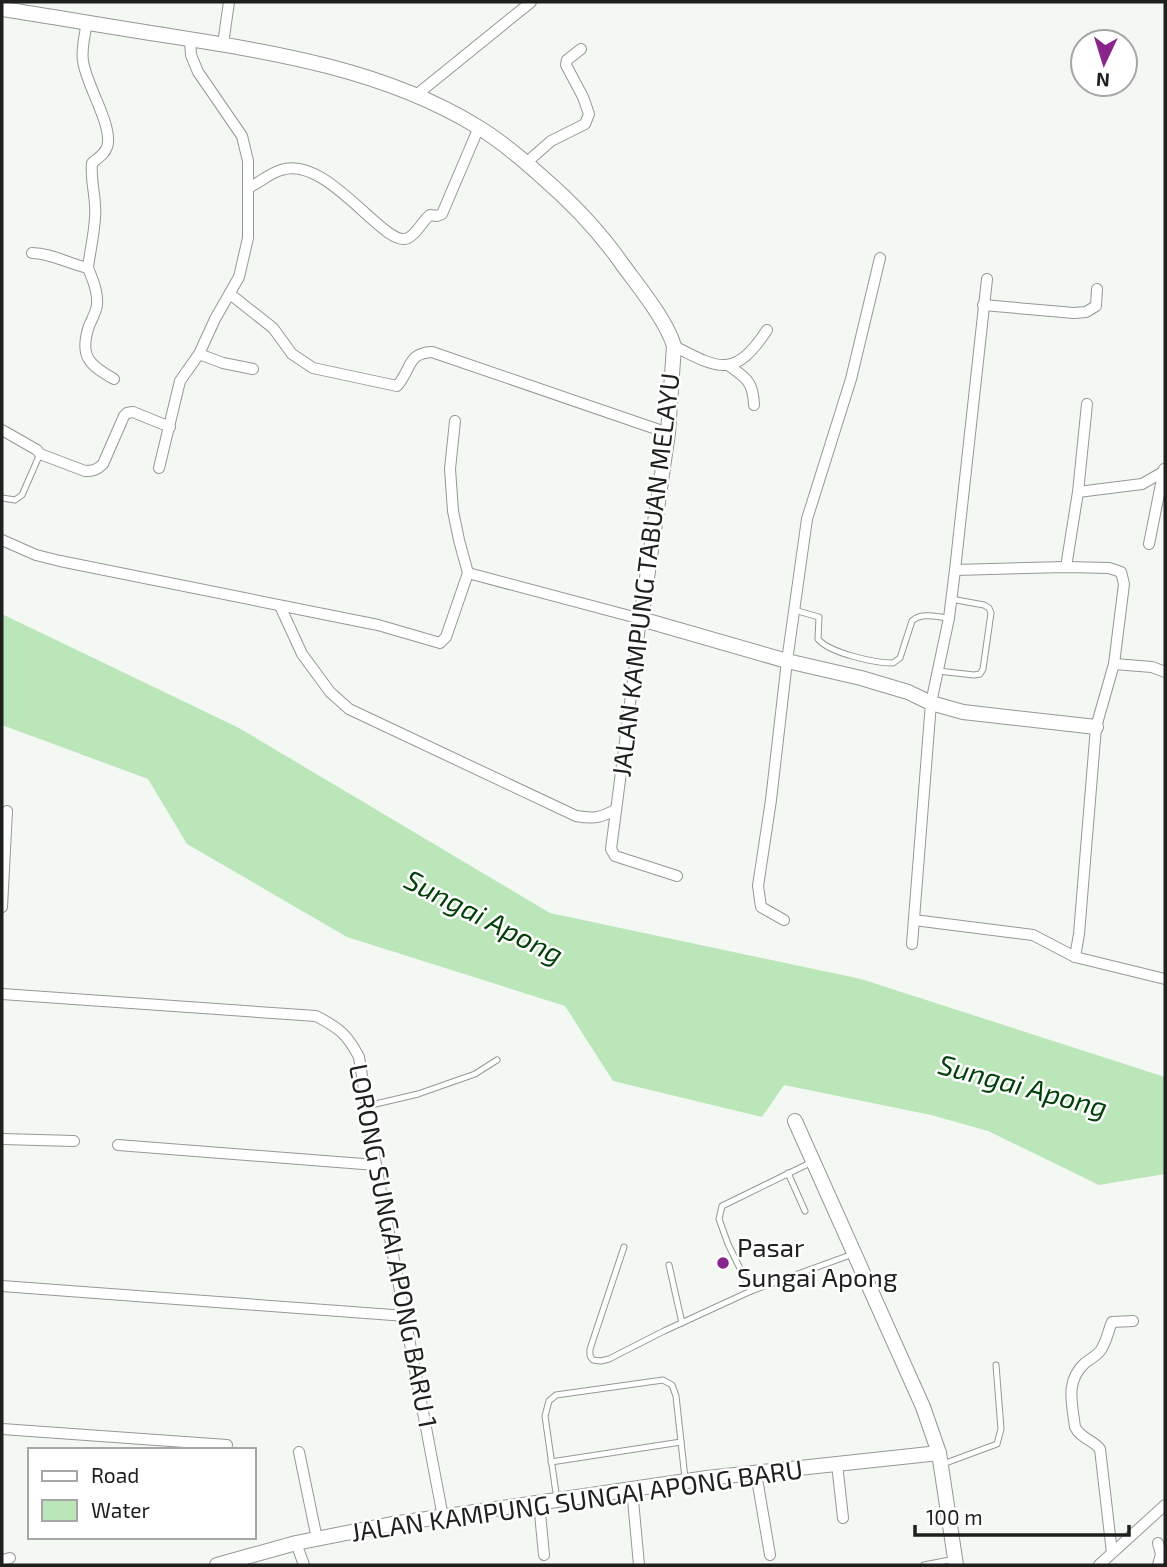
<svg xmlns="http://www.w3.org/2000/svg" width="1167" height="1567" font-family="'Exo 2',sans-serif">
<style>
.water{fill:#bbe6ba}
.lines{fill:none;stroke-linecap:round;stroke-linejoin:round}
.service-casing{stroke:#959995;stroke-width:7}
.minor-casing{stroke:#959995;stroke-width:12}
.tertiary-casing{stroke:#959995;stroke-width:16}
.service{stroke:#fff;stroke-width:5}
.minor{stroke:#fff;stroke-width:10}
.tertiary{stroke:#fff;stroke-width:14}
.poi-dot{fill:#88258d;stroke:#fff;stroke-width:2.5}
.labels{text-anchor:middle;stroke-width:5;stroke-linejoin:round;paint-order:stroke}
.street-label{font-size:26px;fill:#1e201e;stroke:#fff}
.poi-label{font-size:26px;fill:#1e201e;stroke:#fff;text-anchor:start}
.water-label{font-size:28px;font-style:italic;fill:#024108;stroke:#fff}
</style>
<rect width="100%" height="100%" fill="#f3f8f3"/>
<path class="water" d="M2,614L239,728L550,913L861,979L1165,1077V1174L1099,1185L988,1131L931,1115L784,1085L762,1117L613,1081L565,1006L347,937L187,844L148,779L2,725Z"/>
<g class="lines">
<defs>
<g id="service">
<path d="M2,498L15,500L22,495L40,454"/>
<path d="M794,610L819,617L818,639C829,653 875,663 893,663L900,658L912,621C921,612 937,617 949,618"/>
<path d="M938,671L974,675L980,674L983,669L991,613L989,608L984,605L951,599"/>
<path d="M367,1106L418,1094L475,1074L497,1060"/>
<path d="M788,1173L805,1211"/>
<path d="M624,1247L590,1349V1356L593,1360L601,1361L609,1359L664,1331L751,1291L853,1254"/>
<path d="M669,1265L682,1323"/>
<path d="M751,1291L728,1244L719,1219L722,1206L812,1162"/>
<path d="M551,1462L681,1442"/>
<path d="M943,1464L997,1444L1001,1429L996,1365"/>
<path d="M557,1500L545,1416L549,1401L556,1395L663,1380L672,1385L676,1396L685,1478"/>
<path d="M924,1565L955,1559"/>
</g>
<g id="minor">
<path d="M223,44L229,2"/>
<path d="M415,96L531,2"/>
<path d="M526,163L551,141L585,124L589,114L583,97L566,65L567,60L581,49"/>
<path d="M248,188C259,183 270,173 281,170C328,154 385,250 408,238C417,234 422,221 430,215L437,216L442,214L479,127"/>
<path d="M32,253C51,253 69,264 88,268C90,251 94,235 95,218C97,200 90,181 92,163C98,158 105,154 107,147C114,127 86,85 83,61C81,48 85,35 87,22"/>
<path d="M88,268C93,280 98,292 97,305C96,312 92,319 89,326C79,356 89,365 114,379"/>
<path d="M230,294L273,328L292,354L313,368L397,386C412,369 407,353 432,352L668,433"/>
<path d="M983,305L1074,313L1086,312L1096,306L1097,289"/>
<path d="M674,346C720,370 735,378 767,330"/>
<path d="M199,354L223,363L253,369"/>
<path d="M728,365C746,378 753,381 754,405"/>
<path d="M2,430L37,450L40,454L85,471C93,471 97,470 103,464L124,416L127,413L133,412L170,427"/>
<path d="M159,468L180,381L199,354L215,319L239,277L248,238V161L242,136L198,72L191,55L190,39"/>
<path d="M1078,492L1142,484L1163,472"/>
<path d="M2,540L36,555L60,561L378,625L440,643L446,637L468,573L459,540L453,511L450,469L455,421"/>
<path d="M1149,544L1164,469"/>
<path d="M1066,567L1078,492L1087,404"/>
<path d="M468,573L641,619L611,849L615,856L677,876"/>
<path d="M280,606L302,654L330,692L349,709L576,816C594,819 600,818 615,810"/>
<path d="M1114,664L1152,667L1165,672"/>
<path d="M2,907L7,811"/>
<path d="M784,920L761,907L758,886L771,800L787,661L807,519L851,379L880,258"/>
<path d="M914,920L1033,935L1075,957L1079,934L1096,727L1114,664L1124,584L1121,572L1109,568L1066,567L955,570"/>
<path d="M912,944L931,703L949,618L955,570L987,279"/>
<path d="M1075,957L1165,979"/>
<path d="M2,994L316,1016C339,1028 347,1034 359,1057L376,1165L443,1517"/>
<path d="M2,1139L74,1141"/>
<path d="M118,1145L376,1165"/>
<path d="M2,1286L406,1316"/>
<path d="M2,1429L227,1445"/>
<path d="M299,1452L317,1539"/>
<path d="M837,1464L843,1518"/>
<path d="M756,1473L770,1555"/>
<path d="M632,1489L639,1565"/>
<path d="M539,1503L544,1555"/>
<path d="M296,1543L304,1565"/>
<path d="M1158,1543L1161,1554L1158,1565"/>
<path d="M1112,1553L1100,1449C1093,1440 1080,1438 1075,1427C1072,1403 1065,1381 1085,1363C1091,1358 1099,1355 1102,1348C1107,1340 1108,1331 1112,1322L1133,1321"/>
<path d="M2,1560L10,1558"/>
<path d="M1099,1565L1165,1505"/>
</g>
<g id="tertiary">
<path d="M2,9C56,17 110,27 164,35C271,52 384,69 478,127C501,141 521,158 541,176C570,201 598,230 620,261C637,285 666,319 674,346L668,433L641,619L787,661L861,678L908,692L931,703L963,712L1096,727"/>
<path d="M795,1121L923,1407L939,1453L956,1565"/>
<path d="M217,1565L296,1543L392,1524L707,1478L939,1453"/>
</g>
</defs>
<use href="#service" class="service-casing"/>
<use href="#minor" class="minor-casing"/>
<use href="#tertiary" class="tertiary-casing"/>
<use href="#service" class="service"/>
<use href="#minor" class="minor"/>
<use href="#tertiary" class="tertiary"/>
</g>
<circle class="poi-dot" cx="723" cy="1263" r="7"/>
<g class="labels">
<g class="street-label">
<text transform="translate(646 575) rotate(-83)" y="9">JALAN KAMPUNG TABUAN MELAYU</text>
<text transform="translate(393 1246) rotate(79)" y="9">LORONG SUNGAI APONG BARU 1</text>
<text transform="translate(577 1501) rotate(-8)" y="9">JALAN KAMPUNG SUNGAI APONG BARU</text>
</g>
<g class="poi-label">
<text x="737" y="1257">Pasar<tspan x="737" dy="30">Sungai Apong</tspan></text>
</g>
<g class="water-label">
<text transform="translate(484 917) rotate(27)" y="10">Sungai Apong</text>
<text transform="translate(1023 1086) rotate(15)" y="10">Sungai Apong</text>
</g>
</g>
<rect width="1167" height="1567" fill="none" stroke="#1e201e" stroke-width="7"/>
<rect x="28" y="1448" width="228" height="91" fill="#ffffff" stroke="#a5a6a5" stroke-width="2"/>
<rect x="42" y="1471" width="35" height="10" fill="#ffffff" stroke="#a5a6a5" stroke-width="2"/>
<text x="91" y="1483" font-size="21" fill="#1e201e">Road</text>
<rect x="42" y="1500" width="35" height="21" fill="#bbe6ba" stroke="#a5a6a5" stroke-width="2"/>
<text x="91" y="1518" font-size="21" fill="#1e201e">Water</text>
<g transform="translate(1104 63) rotate(184)"><circle r="33" fill="#ffffff" stroke="#a5a6a5" stroke-width="2"/>
<path d="M0-5L12 26L0 18L-12 26Z" fill="#88258d"/>
<text y="-10" font-size="19" font-weight="bold" text-anchor="middle" fill="#1e201e">N</text>
</g>
<path d="M915 1525v10h214v-10" fill="none" stroke="#1e201e" stroke-width="3.5"/>
<text x="926" y="1525" font-size="21" fill="#1e201e" stroke="#ffffff" stroke-width="5" paint-order="stroke">100 m</text>
</svg>
